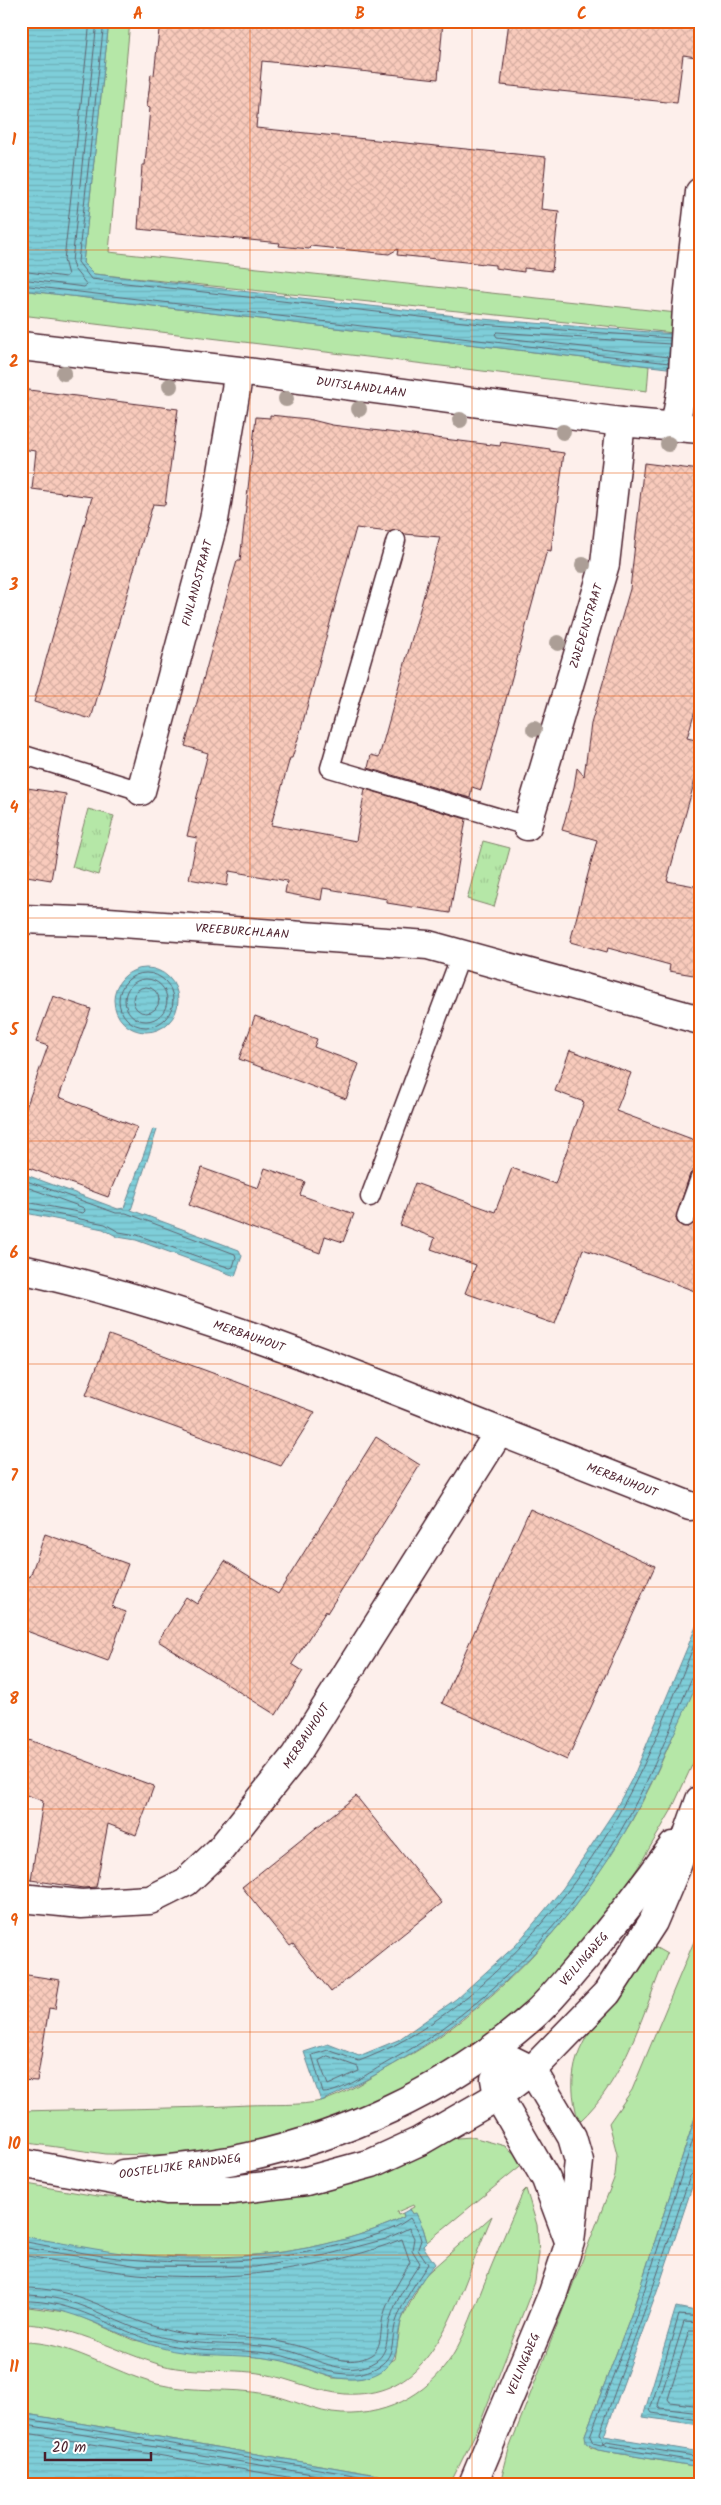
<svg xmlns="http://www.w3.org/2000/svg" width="721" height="2505" font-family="Kalam,sans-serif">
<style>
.green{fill:#b5e7a7;stroke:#808369}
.park{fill:url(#park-tufts);stroke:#808369}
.water{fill:url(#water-rules);stroke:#698893}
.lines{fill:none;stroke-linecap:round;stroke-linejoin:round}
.shore{stroke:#5f6571;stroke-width:1}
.building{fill:url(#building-cross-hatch);stroke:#4a1f2b}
.lane-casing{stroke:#4a1f2b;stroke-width:21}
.street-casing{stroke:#4a1f2b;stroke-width:31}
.secondary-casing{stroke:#4a1f2b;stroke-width:31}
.lane{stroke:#fff;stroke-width:18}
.street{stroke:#fff;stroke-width:28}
.secondary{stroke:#fff;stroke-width:28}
.tree{fill:#ac9e96}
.grid{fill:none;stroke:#e8590c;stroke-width:1;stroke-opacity:0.55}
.labels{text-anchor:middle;stroke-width:4.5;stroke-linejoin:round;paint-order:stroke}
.street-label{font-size:12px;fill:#4a1f2b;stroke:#fff}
.neatline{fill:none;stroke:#e8590c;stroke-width:2}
.grid-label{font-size:16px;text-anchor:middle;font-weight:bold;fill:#e8590c}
</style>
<defs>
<pattern id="park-tufts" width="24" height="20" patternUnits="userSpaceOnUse" patternTransform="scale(1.25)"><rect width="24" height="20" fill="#b5e7a7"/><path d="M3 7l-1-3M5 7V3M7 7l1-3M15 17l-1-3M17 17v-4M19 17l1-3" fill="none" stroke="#9dc690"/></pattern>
<pattern id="water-rules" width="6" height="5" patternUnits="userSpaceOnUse" patternTransform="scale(1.25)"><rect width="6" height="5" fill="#7eced9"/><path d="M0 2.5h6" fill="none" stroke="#6eb0ba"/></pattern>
<pattern id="building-cross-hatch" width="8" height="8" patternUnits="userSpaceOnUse" patternTransform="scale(1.25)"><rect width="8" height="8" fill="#f9cbbc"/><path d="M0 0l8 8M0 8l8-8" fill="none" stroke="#d7aea2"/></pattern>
</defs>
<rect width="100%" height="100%" fill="#fdefeb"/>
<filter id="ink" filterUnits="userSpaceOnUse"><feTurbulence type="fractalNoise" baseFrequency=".02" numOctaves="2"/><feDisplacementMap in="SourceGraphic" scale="10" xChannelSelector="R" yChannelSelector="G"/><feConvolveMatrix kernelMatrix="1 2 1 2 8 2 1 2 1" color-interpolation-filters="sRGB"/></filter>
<g filter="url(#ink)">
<g class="green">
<path d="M109,21H130L109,252L677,313L674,333L94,274L83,263Z"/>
<path d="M21,290L649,366L647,391L21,315Z"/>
<path d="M700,1671V1748L671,1811L639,1866L603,1918L542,1988L488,2037L418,2084L276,2141L186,2154L154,2155L106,2154L21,2142V2111C97,2109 174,2109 249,2105C271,2104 301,2106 321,2101C345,2095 367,2079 389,2067C493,2012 572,1922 631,1822C659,1774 678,1722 700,1671Z"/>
<path d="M700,1927V2102L631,2315L585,2435L590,2447L598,2450L700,2467V2484H500L509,2449L615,2176L617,2154L609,2123L632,2090Z"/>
<path d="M653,1946L667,1954C643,2012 626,2079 579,2122C563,2070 579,2043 611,2002C625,1983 639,1965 653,1946Z"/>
<path d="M472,2137L505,2146L525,2162L427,2242L423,2228L410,2209L414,2207L413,2205L397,2212L398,2215L403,2213L404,2217C324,2256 228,2261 141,2255C101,2253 61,2243 21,2236V2183L97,2196L179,2202L457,2138Z"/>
<path d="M526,2189L537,2225L539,2253L535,2282L479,2426L450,2484H429L21,2413V2342C70,2341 111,2372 157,2384C194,2393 230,2387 266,2394C292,2398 315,2413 342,2414C390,2416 434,2391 457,2348C467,2330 474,2309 482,2289C495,2257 509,2224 523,2192Z"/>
<path d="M492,2216C482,2239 473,2263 464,2286C442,2342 415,2398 345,2394C317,2392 291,2379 264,2374C228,2367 191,2375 155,2363C108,2348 72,2325 21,2324V2306L72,2313L133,2340L281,2360L333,2378H362L395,2359L401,2321L424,2276Z"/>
</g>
<g class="park">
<path d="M88,809L114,816L98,875L72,867Z"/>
<path d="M483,841L510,848L494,907L467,899Z"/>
</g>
<g class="water">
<path d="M21,21H109L83,263L94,274L482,319L700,336V372L21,290Z"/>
<circle cx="146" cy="1000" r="32"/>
<path d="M153,1129L157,1130L131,1210L239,1250L242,1256L235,1276L136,1240L118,1237L103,1229L21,1212V1173L118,1209L124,1208Z"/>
<path d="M700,1617C700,1634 702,1652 700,1669C698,1686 676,1729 668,1746C600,1907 482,2032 321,2101L304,2052L328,2044L359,2056L398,2040L456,1999L516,1945L563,1888L615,1810L634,1775Z"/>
<path d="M700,2102V2173L695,2178L658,2289L604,2436L700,2452V2467L598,2450L586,2443L585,2435L631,2315Z"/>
<path d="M410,2209L412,2214L416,2213L423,2228L427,2242L423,2246L435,2264C421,2279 407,2302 401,2322C395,2343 401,2355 383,2370C374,2377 358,2380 347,2379C322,2378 302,2364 278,2360C238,2352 197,2359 158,2347C108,2333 75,2306 21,2306V2236C60,2242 99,2251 138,2255C221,2264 329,2254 404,2217L403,2213Z"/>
<path d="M676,2307L700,2312V2425L643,2417Z"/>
<path d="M21,2413L429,2484H21Z"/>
</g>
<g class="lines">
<g class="shore">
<path d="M104,21L78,262L91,279L481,324L670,338"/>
<path d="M21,271L65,277L68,275L64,260L90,21"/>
<path d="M21,279L84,287L87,285L74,269L72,262L97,21"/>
<path d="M21,285L669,363"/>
<path d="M669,357L497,337L495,334L497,332L670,344"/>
<circle cx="146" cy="1000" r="27"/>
<circle cx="146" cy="1000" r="21"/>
<circle cx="146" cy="1000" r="13"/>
<path d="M21,1179L116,1213H126L235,1254L236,1257L233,1267L230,1268L137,1235L119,1232L105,1224L21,1207"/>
<path d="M21,1185L84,1208L85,1211L83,1213L21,1201"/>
<path d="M700,1630C676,1691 652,1754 620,1811C566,1909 467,2021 359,2061L328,2050L312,2055L323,2093C340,2093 372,2071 388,2062C488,2009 575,1916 629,1816C653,1771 673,1723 693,1675L700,1671"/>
<path d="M328,2056L358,2067L359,2071L328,2085L319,2061Z"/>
<path d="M700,2118L636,2316L590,2436L593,2443L601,2445L604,2444L600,2433L653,2287L690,2176L695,2171L700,2170"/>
<path d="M21,2241C61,2248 101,2258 141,2260C209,2265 278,2261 344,2244C367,2238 392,2232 410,2218L418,2230L421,2240L418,2249L428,2264C417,2281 404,2299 397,2319C390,2337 397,2355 379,2366C370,2372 357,2375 346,2374C321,2373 299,2358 274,2354C236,2348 199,2353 161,2343C112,2330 75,2299 21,2301"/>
<path d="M21,2247L139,2266L255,2267L326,2255L386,2239L409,2228L414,2238L412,2250L420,2263C410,2279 395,2300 390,2320C386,2334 390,2351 376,2361C346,2381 311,2355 282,2349C242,2341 201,2348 161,2337C111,2323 77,2294 21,2295"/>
<path d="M21,2255C60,2261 98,2270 137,2274C226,2282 320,2272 402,2239L410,2262C401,2279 388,2298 383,2317C380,2329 383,2348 371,2355C349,2368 326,2355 305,2348C258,2332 209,2343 162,2329C110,2314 79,2287 21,2288"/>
<path d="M700,2317L679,2315L650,2410L652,2413L700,2420"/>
<path d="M700,2323L684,2322L658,2405L660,2408L700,2413"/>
<path d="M700,2331H689L668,2399L670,2402L700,2406"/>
<path d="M21,2418L406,2484"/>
<path d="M21,2424L370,2484"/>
<path d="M21,2432L329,2484"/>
<path d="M700,2457L607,2442L604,2444L609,2447L700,2462"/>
</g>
</g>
<g class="building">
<path d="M160,21H443L438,79L262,61L256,128L546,157L541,209L559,211L552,271L524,268V272L495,268V265L397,255L398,249L389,254L310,246L309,249L279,246L280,243L138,229L142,165H145L150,108L147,107L151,74L154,75Z"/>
<path d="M509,21H699L696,57L683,55L677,103L501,85Z"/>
<path d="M21,389L178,409L165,505L153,504L91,719L34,702L92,497L32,489L36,451L21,449Z"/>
<path d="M270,415L308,419L332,425L500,446L501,442L550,449V451L564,453L551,551L547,550L481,790L472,787L470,798L368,768L371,755L379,757L440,537L404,534L398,530L389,532L356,528L301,729L292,758H290L271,825L356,841L365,789L466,819L450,913L387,903V899L323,888L321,900L285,893L287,881L229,871L227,886L189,879L197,838L187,836L208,753L185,746L219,622L237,561H240L256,417L270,418Z"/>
<path d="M644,463L700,470V693L687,738L700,741V762L667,881L700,887V976L669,971L670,965L608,948L607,952L570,942L597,840L562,830L574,787L577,768L584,776L591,724L630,589Z"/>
<path d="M21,787L66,794L51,880L21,875Z"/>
<path d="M53,996L91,1009L59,1097L137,1127L108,1197L21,1165V1122L48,1046L36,1042Z"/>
<path d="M255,1016L317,1039L314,1047L359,1064L346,1099L239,1059Z"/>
<path d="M570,1050L631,1073L616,1111L700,1142V1168L694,1170L690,1174L676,1218L678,1224L688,1227L696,1221L700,1210V1293L583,1249L555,1324L465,1293L476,1265L431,1249L435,1238L400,1225L415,1183L495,1212L512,1168L555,1184L584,1102L555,1091Z"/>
<path d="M202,1168L258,1188L265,1168L305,1182L300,1195L354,1214L343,1242L325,1236L320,1253L189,1205Z"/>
<path d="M109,1335L237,1382L315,1412L281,1466L86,1395Z"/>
<path d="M376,1437L420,1465L327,1613L326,1611L292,1664L303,1671L276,1715L158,1641L186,1597L197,1604L225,1561L278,1594Z"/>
<path d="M530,1509L655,1566L567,1760L442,1703Z"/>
<path d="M45,1534L128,1564L112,1607L126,1612L108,1661L21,1629V1574L30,1577Z"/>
<path d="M21,1737L154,1786L136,1835L108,1824L96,1887L83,1888L31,1880L43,1801L21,1793Z"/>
<path d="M356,1796L442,1903L331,1992L293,1944L290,1946L242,1887Z"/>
<path d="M21,1974L60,1980L55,2009L49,2008L37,2081L21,2080Z"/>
</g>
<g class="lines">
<defs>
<g id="lane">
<path d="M396,540L330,768L527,826"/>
<path d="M21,754L141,791"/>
<path d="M370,1197L461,955"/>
<path d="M686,1217L700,1178"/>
</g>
<g id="street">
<path d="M21,346L239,371L621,422L700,429"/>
<path d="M675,426L682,388L687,308L700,192"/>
<path d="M141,791L214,520L239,371"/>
<path d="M527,826L605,564L621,422"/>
<path d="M21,919L108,922L428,945L700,1020"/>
<path d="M21,1269C174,1303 320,1360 465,1418C540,1448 615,1477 690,1506"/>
<path d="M21,1898L81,1904L150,1900L186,1882L220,1850L295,1756L499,1432"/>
</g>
<g id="secondary">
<path d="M495,2079L498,2096L546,2179L568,2238"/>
<path d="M21,2163L167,2190H232L306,2181L372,2163L420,2141L498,2096L532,2070L607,1993L653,1922L676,1868L700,1800"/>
<path d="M123,2174C158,2170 194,2167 229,2161C339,2140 449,2090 533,2016C551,2000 566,1980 582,1962C614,1925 644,1887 673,1846"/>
<path d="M473,2484L553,2293L570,2242L579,2161L572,2137L532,2070L491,2050"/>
</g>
</defs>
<use href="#lane" class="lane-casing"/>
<use href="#street" class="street-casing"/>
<use href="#secondary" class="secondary-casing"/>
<use href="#lane" class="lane"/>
<use href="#street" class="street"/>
<use href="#secondary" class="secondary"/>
</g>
<g class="tree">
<circle cx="64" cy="373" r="8"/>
<circle cx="170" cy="386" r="8"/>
<circle cx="286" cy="399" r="8"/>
<circle cx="359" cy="409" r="8"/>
<circle cx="460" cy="420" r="8"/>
<circle cx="563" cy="432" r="8"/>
<circle cx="668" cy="444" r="8"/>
<circle cx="583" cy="565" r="8"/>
<circle cx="558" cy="643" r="8"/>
<circle cx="534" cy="729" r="8"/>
</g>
</g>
<path class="grid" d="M250,21V2484M472,21V2484M21,250H700M21,473H700M21,696H700M21,918H700M21,1141H700M21,1364H700M21,1587H700M21,1809H700M21,2032H700M21,2255H700"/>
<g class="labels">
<g class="street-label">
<text transform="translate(361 387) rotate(8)" y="4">DUITSLANDLAAN</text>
<text transform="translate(197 583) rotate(-75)" y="4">FINLANDSTRAAT</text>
<text transform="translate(586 626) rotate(-73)" y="4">ZWEDENSTRAAT</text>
<text transform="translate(242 931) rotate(4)" y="4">VREEBURCHLAAN</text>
<text transform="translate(249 1336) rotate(19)" y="4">MERBAUHOUT</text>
<text transform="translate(622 1480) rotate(21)" y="4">MERBAUHOUT</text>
<text transform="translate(306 1736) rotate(-57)" y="4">MERBAUHOUT</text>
<text transform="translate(584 1959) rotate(-49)" y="4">VEILINGWEG</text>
<text transform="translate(180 2166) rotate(-8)" y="4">OOSTELIJKE RANDWEG</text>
<text transform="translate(523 2364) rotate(-67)" y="4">VEILINGWEG</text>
</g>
</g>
<rect width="721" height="2505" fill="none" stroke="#fff" stroke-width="55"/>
<path d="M45 2452v8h106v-8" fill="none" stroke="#4a1f2b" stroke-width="2.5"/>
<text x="52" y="2452" font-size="15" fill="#4a1f2b" stroke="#ffffff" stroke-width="4" paint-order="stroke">20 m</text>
<rect x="28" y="28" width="666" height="2450" class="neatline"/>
<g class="grid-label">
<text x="138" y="19">A</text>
<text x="360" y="19">B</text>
<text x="582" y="19">C</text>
<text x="14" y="145">1</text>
<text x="14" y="367">2</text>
<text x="14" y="590">3</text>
<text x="14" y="813">4</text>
<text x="14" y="1035">5</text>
<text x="14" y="1258">6</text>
<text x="14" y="1481">7</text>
<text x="14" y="1704">8</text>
<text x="14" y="1926">9</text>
<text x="14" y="2149">10</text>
<text x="14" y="2372">11</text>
</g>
</svg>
